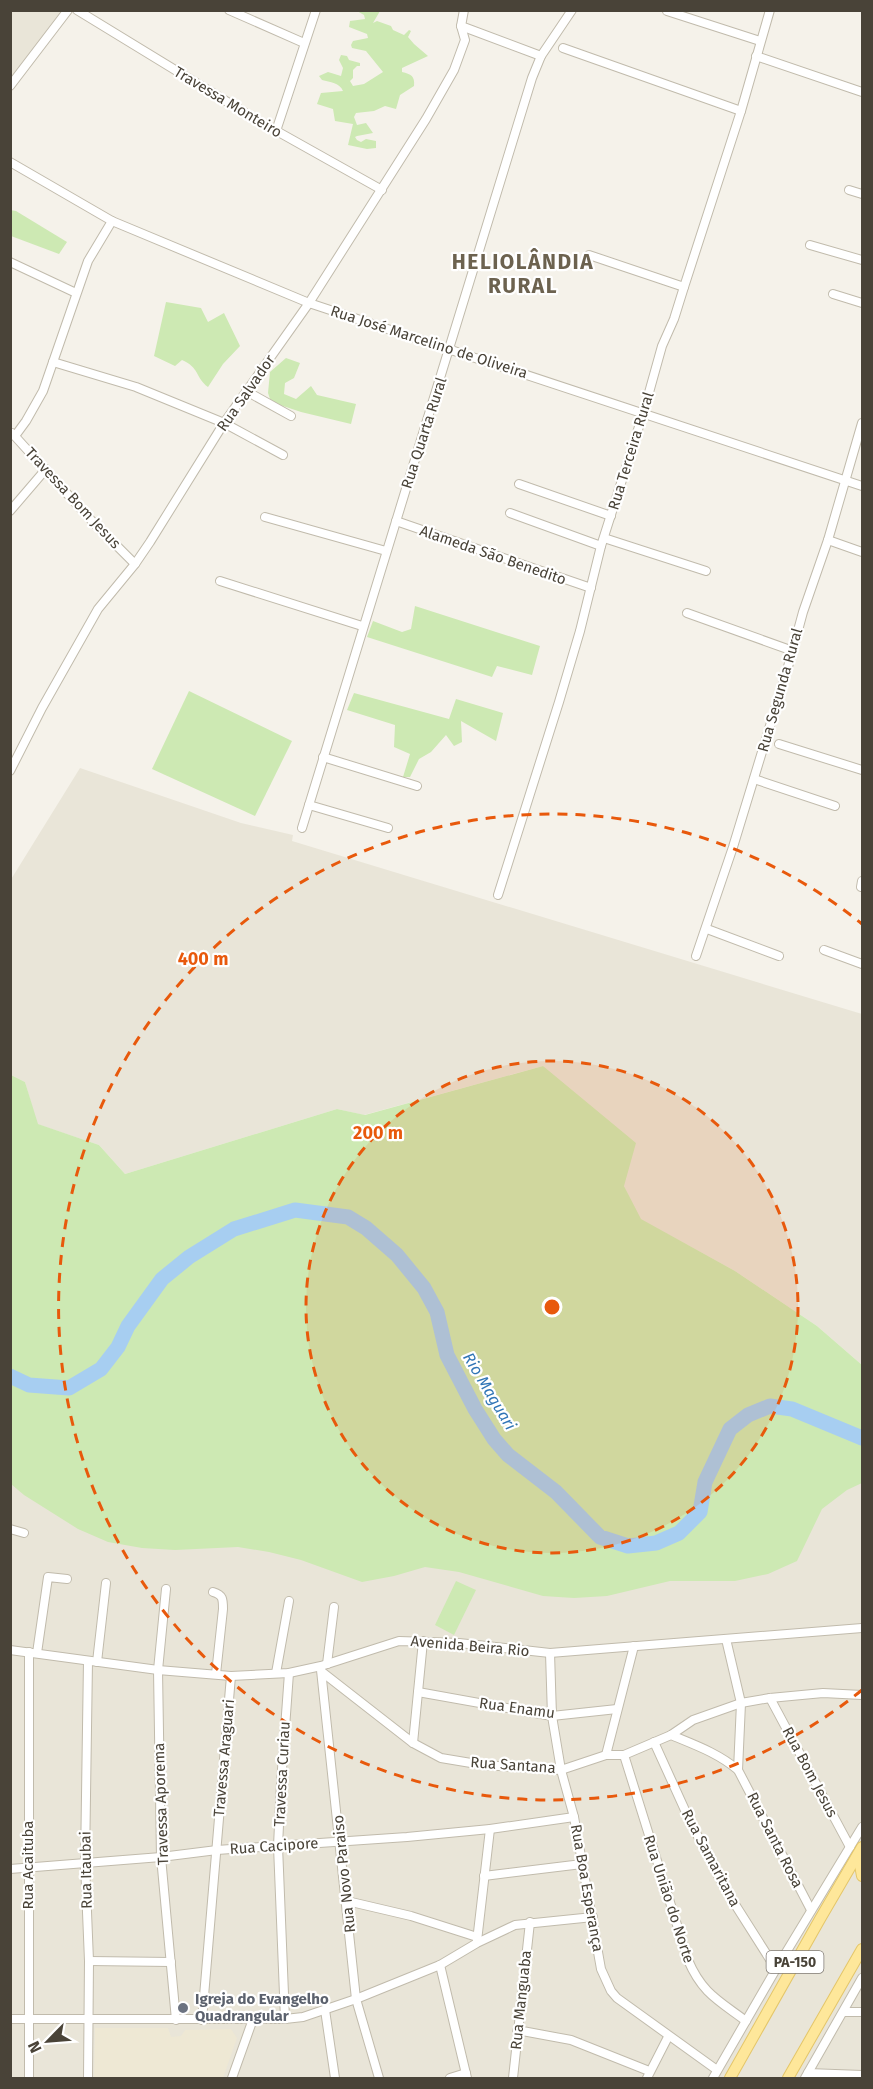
<svg xmlns="http://www.w3.org/2000/svg" width="873" height="2089" font-family="'Fira Sans',sans-serif">
<style>
.residential{fill:#e9e5d8}
.education{fill:#eee8d4}
.green{fill:#cde9b3}
.lines{fill:none;stroke-linecap:round;stroke-linejoin:round}
.river{stroke:#a7cef1;stroke-width:15}
.minor-casing{stroke:#c1bbac;stroke-width:10}
.major-casing{stroke:#e4c669;stroke-width:12}
.minor{stroke:#fff;stroke-width:8}
.major{stroke:#fee79a;stroke-width:10}
.ring{fill:none;stroke:#e8590c;stroke-width:3;stroke-dasharray:10 8}
.worship-dot{fill:#6b7280;stroke:#fff;stroke-width:2}
.labels{text-anchor:middle;stroke-width:4.5;stroke-linejoin:round;paint-order:stroke}
.shield{fill:#fff;stroke:#807b74;stroke-width:1.5}
.shield-label{font-size:14px;font-weight:bold;fill:#494338}
.street-label{font-size:15px;fill:#494338;stroke:#fff}
.worship-label{font-size:15px;font-weight:bold;fill:#5b616d;stroke:#fff;text-anchor:start}
.water-label{font-size:16px;font-style:italic;fill:#3075b6;stroke:#fff}
.district-label{font-size:21px;font-weight:bold;letter-spacing:1.5px;fill:#6c624f;stroke:#fff}
.centre{fill:#e8590c;stroke:#fff;stroke-width:3}
.ring-label{font-size:18px;text-anchor:middle;font-weight:bold;fill:#e8590c;stroke:#fff;stroke-width:4.5;stroke-linejoin:round;paint-order:stroke}
</style>
<rect width="100%" height="100%" fill="#f5f2ea"/>
<g class="residential">
<path d="M11,11H66L11,78Z"/>
<path d="M80,768L241,823L293,835L292,841L862,1014V1365L817,1326L735,1271L640,1219L624,1186L543,1066L364,1115L337,1109L125,1174L99,1145L37,1124L25,1082L11,1075L10,881Z"/>
<path d="M11,1269L862,1433V2078H11Z"/>
</g>
<path class="education" d="M95,2028H168L171,2037L181,2036L185,2030L231,2029L237,2038L223,2078H94Z"/>
<g class="green">
<path d="M357,11H380L373,23L377,21L391,26L393,30L404,35L409,30L411,31L408,37L414,44L428,56L402,68V72C411,74 415,76 414,86L400,95L396,109L385,106L374,111L356,113L354,117L357,125L366,123L373,133L357,136L355,137L357,140L361,142L366,139L376,141V148L367,149L348,145L353,124L335,121L333,109L317,104L321,93L343,91C340,83 330,82 322,80L319,76L328,72L341,76L343,68L339,60L341,55L347,56L349,60L360,63V66H357L353,70V78L350,81L353,86L364,84L383,72L366,51L352,48L351,45L353,41L368,38L367,34L349,27L350,21L365,19L364,15Z"/>
<path d="M10,210L16,211L67,242L59,254L11,236Z"/>
<path d="M166,302L201,308L208,322L224,313L240,346L223,364L208,387C195,377 200,368 182,360L175,366L154,356Z"/>
<path d="M286,358L300,363L294,378L285,383L284,394L296,399L311,386L317,395L356,404L351,424L301,412L271,402L268,393L270,372Z"/>
<path d="M415,606L540,646L532,675L497,666L492,677L367,637L373,621L402,632L411,629Z"/>
<path d="M189,691L292,741L255,816L152,769Z"/>
<path d="M354,693L449,719L456,699L503,713L496,741L461,721L462,742L454,746L446,735L431,752L419,759L410,777H403L410,754L394,747L395,725L347,710Z"/>
<path d="M543,1066L636,1143L624,1186L641,1219L735,1271L817,1326L862,1365V1483L847,1490L822,1509L797,1561L768,1574L735,1581H670L607,1596L574,1598L543,1596L459,1572L425,1567L394,1576L362,1582L301,1560L269,1552L238,1547L175,1550L142,1548L108,1542L78,1529L24,1495L11,1484V1075L25,1082L38,1124L99,1145L125,1174L337,1109L365,1115Z"/>
<path d="M456,1581L476,1590L454,1635L435,1625Z"/>
</g>
<g class="lines">
<path class="river" d="M10,1376L29,1385L69,1388L101,1369L118,1347L128,1326L162,1279L189,1257L234,1229L295,1210L348,1217L366,1228L397,1255L424,1288L437,1312L447,1355L475,1409L494,1439L508,1455L556,1492L600,1537L628,1546L656,1543L679,1533L700,1512L705,1482L730,1429L748,1415L770,1406L792,1409L862,1438"/>
<defs>
<g id="minor">
<path d="M77,10L257,120L382,190"/>
<path d="M229,10L304,43"/>
<path d="M667,11L760,41"/>
<path d="M461,26L541,56"/>
<path d="M563,48L741,111"/>
<path d="M756,56L862,92"/>
<path d="M10,86L68,10"/>
<path d="M276,131L316,10"/>
<path d="M10,162L112,221L309,303L862,486"/>
<path d="M849,190L862,194"/>
<path d="M810,245L862,260"/>
<path d="M589,255L684,287"/>
<path d="M10,262L76,293"/>
<path d="M833,294L862,303"/>
<path d="M53,362L136,387L224,423L283,455"/>
<path d="M246,391L291,416"/>
<path d="M12,433L91,520L135,564"/>
<path d="M15,436L26,421L43,391L88,261L112,221"/>
<path d="M519,484L611,516"/>
<path d="M10,511L46,469"/>
<path d="M510,513L601,546"/>
<path d="M265,517L386,551"/>
<path d="M396,521L591,588"/>
<path d="M604,538L706,571"/>
<path d="M828,540L862,552"/>
<path d="M220,581L362,626"/>
<path d="M687,613L793,651"/>
<path d="M779,744L862,770"/>
<path d="M323,757L417,786"/>
<path d="M10,771L42,708L98,609L135,564L150,542L224,423L309,303L426,119L454,70L465,40L461,26L464,10"/>
<path d="M754,779L835,806"/>
<path d="M309,805L388,828"/>
<path d="M302,828C377,578 457,329 532,78L541,56L572,10"/>
<path d="M861,887L862,881"/>
<path d="M498,895L559,702L580,631L601,546L643,414L662,346L674,319L684,287L741,111L770,10"/>
<path d="M707,929L779,956"/>
<path d="M824,950L862,964"/>
<path d="M696,956L733,847L790,660L803,612L828,540L862,423"/>
<path d="M10,1529L24,1533"/>
<path d="M166,1589L158,1670L161,1857L176,2020"/>
<path d="M213,1592C223,1595 223,1599 223,1609L216,1674"/>
<path d="M726,1639L741,1703L738,1770"/>
<path d="M10,1650L158,1670L231,1676L289,1673L321,1666L399,1641L459,1643L550,1653L862,1628"/>
<path d="M37,1653L48,1577L67,1579"/>
<path d="M550,1653L552,1716L561,1770L574,1817L601,1969L611,1991L617,1998L717,2070"/>
<path d="M88,1661L85,1863L89,1961L88,2078"/>
<path d="M97,1662L106,1583"/>
<path d="M327,1664L334,1607"/>
<path d="M321,1670L356,1999L379,2078"/>
<path d="M322,1672L413,1743L441,1758L483,1765L561,1770L606,1755H624L671,1735L693,1720L741,1703L770,1698L823,1693L862,1695"/>
<path d="M276,1673L289,1601"/>
<path d="M418,1692L552,1716L617,1709"/>
<path d="M770,1698L850,1847"/>
<path d="M671,1735C695,1745 718,1753 738,1770L811,1910"/>
<path d="M654,1742L689,1819L724,1887L776,1969"/>
<path d="M413,1743L423,1641"/>
<path d="M606,1755L634,1646"/>
<path d="M624,1755L688,1960C702,1993 718,2000 746,2021"/>
<path d="M10,1869L161,1857L217,1850L407,1837L490,1829L574,1817"/>
<path d="M484,1876L582,1864"/>
<path d="M347,1901L411,1916L477,1937"/>
<path d="M477,1941L490,1829"/>
<path d="M89,1961L171,1962"/>
<path d="M440,1965L467,2078"/>
<path d="M325,2010L335,2078"/>
<path d="M844,2012H862"/>
<path d="M10,2019H285L303,2017L356,1999L440,1965L477,1943L515,1925L593,1917"/>
<path d="M285,2019L278,1846L281,1783L289,1673"/>
<path d="M202,2020L231,1676"/>
<path d="M517,2030L571,2040L649,2071"/>
<path d="M808,2073L862,2075"/>
<path d="M29,2078V1652"/>
<path d="M232,2078L253,2019"/>
<path d="M450,2078L466,2073"/>
<path d="M513,2078L530,1922"/>
<path d="M647,2078L668,2037"/>
<path d="M713,2078L776,1969L862,1827"/>
<path d="M805,2078L862,1978"/>
</g>
<g id="major">
<path d="M862,1861L860,1865L862,1876"/>
<path d="M730,2078L820,1919L862,1847"/>
<path d="M788,2078L862,1949"/>
</g>
</defs>
<use href="#minor" class="minor-casing"/>
<use href="#major" class="major-casing"/>
<use href="#minor" class="minor"/>
<use href="#major" class="major"/>
</g>
<circle cx="552" cy="1307" r="246" fill="#e8590c" fill-opacity=".12"/>
<g class="ring">
<circle cx="552" cy="1307" r="246"/>
<path d="M862 1690A493 493 0 1 1 862 924"/>
</g>
<circle class="worship-dot" cx="183" cy="2008" r="6"/>
<g class="labels">
<rect class="shield" x="766.5" y="1951" width="57" height="22" rx="4.5"/>
<g class="shield-label">
<text x="795" y="1967">PA-150</text>
</g>
<g class="street-label">
<text transform="translate(228 102) rotate(31)" y="5">Travessa Monteiro</text>
<text transform="translate(429 342) rotate(18)" y="5">Rua José Marcelino de Oliveira</text>
<text transform="translate(246 393) rotate(-55)" y="5">Rua Salvador</text>
<text transform="translate(424 433) rotate(-72)" y="5">Rua Quarta Rural</text>
<text transform="translate(631 451) rotate(-73)" y="5">Rua Terceira Rural</text>
<text transform="translate(73 498) rotate(47)" y="5">Travessa Bom Jesus</text>
<text transform="translate(493 555) rotate(19)" y="5">Alameda São Benedito</text>
<text transform="translate(780 690) rotate(-74)" y="5">Rua Segunda Rural</text>
<text transform="translate(470 1646) rotate(5)" y="5">Avenida Beira Rio</text>
<text transform="translate(517 1708) rotate(8)" y="5">Rua Enamu</text>
<text transform="translate(224 1758) rotate(-85)" y="5">Travessa Araguari</text>
<text transform="translate(513 1765) rotate(4)" y="5">Rua Santana</text>
<text transform="translate(810 1772) rotate(62)" y="5">Rua Bom Jesus</text>
<text transform="translate(282 1774) rotate(-87)" y="5">Travessa Curiau</text>
<text transform="translate(161 1804) rotate(-92)" y="5">Travessa Aporema</text>
<text transform="translate(775 1840) rotate(63)" y="5">Rua Santa Rosa</text>
<text transform="translate(274 1846) rotate(-4)" y="5">Rua Cacipore</text>
<text transform="translate(711 1858) rotate(62)" y="5">Rua Samaritana</text>
<text transform="translate(28 1865) rotate(-90)" y="5">Rua Acaituba</text>
<text transform="translate(86 1870) rotate(-91)" y="5">Rua Itaubai</text>
<text transform="translate(344 1874) rotate(-96)" y="5">Rua Novo Paraiso</text>
<text transform="translate(587 1888) rotate(80)" y="5">Rua Boa Esperança</text>
<text transform="translate(669 1899) rotate(72)" y="5">Rua União do Norte</text>
<text transform="translate(521 2000) rotate(-84)" y="5">Rua Manguaba</text>
</g>
<g class="worship-label">
<text x="195" y="2004">Igreja do Evangelho<tspan x="195" dy="17">Quadrangular</tspan></text>
</g>
<g class="water-label">
<text transform="translate(490 1391) rotate(59)" y="6">Rio Maguari</text>
</g>
<g class="district-label">
<text x="523" y="269">HELIOLÂNDIA<tspan x="523" dy="24">RURAL</tspan></text>
</g>
</g>
<circle cx="552" cy="1307" r="9" class="centre"/>
<g class="ring-label">
<text x="203" y="965">400 m</text>
<text x="378" y="1139">200 m</text>
</g>
<rect width="873" height="2089" fill="none" stroke="#494338" stroke-width="24"/>
<g transform="translate(48 2041) rotate(245)" stroke="#ffffff" stroke-width="4.5" paint-order="stroke">
<path d="M0-4.5L10 22L0 15L-10 22Z" fill="#494338"/>
<text y="-9" font-size="16" font-weight="bold" text-anchor="middle" fill="#494338">N</text>
</g>
</svg>
